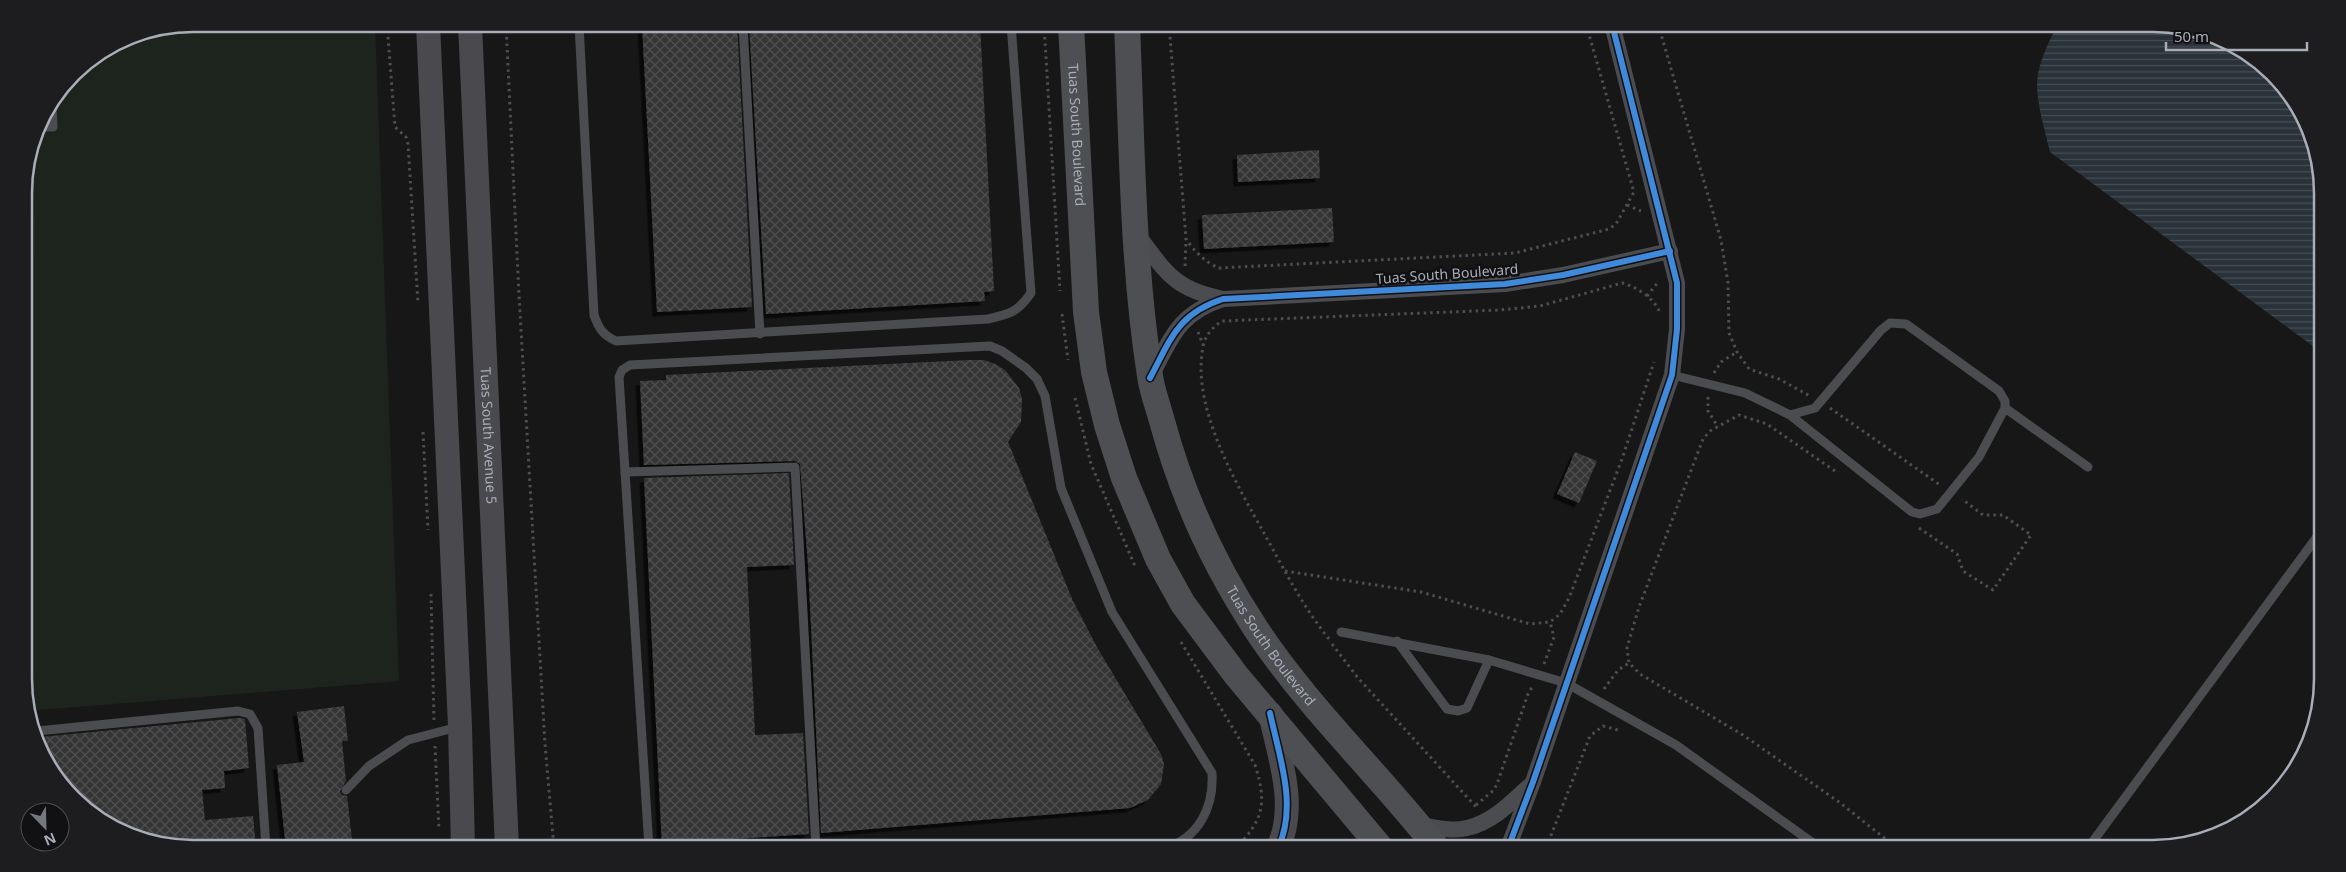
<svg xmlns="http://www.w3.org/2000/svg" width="2346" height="872" font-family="'Noto Sans',sans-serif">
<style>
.grass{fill:#1d241e}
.water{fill:url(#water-rules)}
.building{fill:url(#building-cross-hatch);filter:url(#shadow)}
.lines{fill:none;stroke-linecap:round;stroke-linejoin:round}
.path{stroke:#4d4e52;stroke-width:3;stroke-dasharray:2.5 4;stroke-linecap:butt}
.lane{stroke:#4b4c50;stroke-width:9}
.street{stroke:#4b4c50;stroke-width:16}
.secondary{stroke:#4a4a4e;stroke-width:24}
.primary{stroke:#4d4f52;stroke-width:26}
.cycleway-casing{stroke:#111113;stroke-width:9}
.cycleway{stroke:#408adc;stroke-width:6}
.labels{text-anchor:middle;stroke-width:5;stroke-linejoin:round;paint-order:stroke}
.street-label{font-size:14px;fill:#a8adb8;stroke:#111113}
.rim{fill:none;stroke:#a8adb8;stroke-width:2.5}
</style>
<defs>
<pattern id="water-rules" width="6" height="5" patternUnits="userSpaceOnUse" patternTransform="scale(1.25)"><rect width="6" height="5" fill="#2a3239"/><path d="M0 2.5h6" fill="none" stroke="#464d54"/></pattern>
<pattern id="building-cross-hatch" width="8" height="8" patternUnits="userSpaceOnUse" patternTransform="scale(1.25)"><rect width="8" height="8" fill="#353536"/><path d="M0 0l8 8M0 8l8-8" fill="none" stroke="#4f5051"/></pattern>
<filter id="shadow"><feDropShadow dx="-4.5" dy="4.5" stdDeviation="0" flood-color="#0009"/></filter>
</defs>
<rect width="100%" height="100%" fill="#171717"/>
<path class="grass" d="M194,24H375L399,681L27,711L24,182L41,119L82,66L129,37Z"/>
<path class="water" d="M2058,24H2152L2207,33L2280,82L2305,119L2321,171V352L2050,152C2045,130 2037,106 2037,83C2038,63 2049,41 2058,24Z"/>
<g class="building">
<path d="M642,24H737L752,307L657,312Z"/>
<path d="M749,24H980L994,291L984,292L985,301L766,314Z"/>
<path d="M1319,150L1320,178L1238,182L1237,155Z"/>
<path d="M1332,208L1334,242L1204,249L1202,215Z"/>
<path d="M970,360H984L995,364L1005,370L1019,388L1022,399L1021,422L1008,442L1073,601L1098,649L1161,754L1164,764L1161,784L1148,800L1130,808L821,833L808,564L800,464L795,461L644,465L640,381L666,380V375Z"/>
<path d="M1575,452L1597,461L1579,503L1557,494Z"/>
<path d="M789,473L794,565L747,567L755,735L803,733L809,834L689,842L688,845L662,847L644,478Z"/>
<path d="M344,706L348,741H342L346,781L340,791L342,795L347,796L353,848H286L277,765L304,762L297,712Z"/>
<path d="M239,718L245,719L249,768L224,771L225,788L202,790L205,820L253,816L256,848H194L139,839L66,790L40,737Z"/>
</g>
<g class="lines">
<g class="path">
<path d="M387,24L395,127L406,137L408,144L418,303"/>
<path d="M506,24L519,295L545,744L554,848"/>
<path d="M1044,24L1060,291"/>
<path d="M1169,24L1186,239C1193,250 1206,263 1219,268L1515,253L1609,229L1616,224L1634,192L1586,24"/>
<path d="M1658,24L1721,240L1728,283L1729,333L1737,352L1749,369L1779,379L1810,396"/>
<path d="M1627,205L1641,211"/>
<path d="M1185,266L1186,239"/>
<path d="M1647,296L1659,281"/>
<path d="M1062,314L1068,360"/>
<path d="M1198,332L1203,345"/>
<path d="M1714,373L1721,362L1737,352"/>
<path d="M1708,397V411L1718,427"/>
<path d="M1075,398L1091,464L1135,566"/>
<path d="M1830,408L1940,485"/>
<path d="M423,432L428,530"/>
<path d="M1835,471L1767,424L1739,415L1710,431L1703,439L1639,607L1627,648L1629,663L1640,674L1743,735L1839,802L1897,848"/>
<path d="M1919,528L1957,554L1963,571L1993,590L2031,535L2003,515H1983L1962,499"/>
<path d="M1285,571L1421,592L1530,624L1550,622L1560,614L1569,598L1622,459L1654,362"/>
<path d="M431,594L434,720"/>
<path d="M1329,639C1303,607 1285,571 1265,535C1237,485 1191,407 1203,347C1205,335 1213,327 1222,321L1500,310L1540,306L1622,283C1635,286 1654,298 1659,311"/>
<path d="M1181,642L1255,765C1267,802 1264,821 1235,848"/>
<path d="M1332,644L1358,678L1477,808"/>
<path d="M1544,664L1554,637L1550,622"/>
<path d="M1604,689L1618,670L1629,663"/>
<path d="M435,746L439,830"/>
<path d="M1476,805L1494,790L1497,784L1528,694L1532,687"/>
<path d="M1546,848L1590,736L1603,726L1618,730"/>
</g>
<g class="lane">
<path d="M579,24L594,315C599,329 603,335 616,341L988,319C1010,314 1018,312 1031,293L1011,24"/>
<path d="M743,24L760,334"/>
<path d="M39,127H53L52,105"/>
<path d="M1672,375L1745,393L1790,415L1912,512L1920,514L1937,509L1979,457L2005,408V401L1999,391L1906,324L1890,323L1881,330L1815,408L1790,415"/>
<path d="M2005,408L2088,467"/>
<path d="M625,472L795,467L816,848"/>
<path d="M1341,632L1489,660L1566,683L1676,745L1820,848"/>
<path d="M1397,641L1447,709L1458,711L1467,708L1489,660"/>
<path d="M37,731L238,711L250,714L258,728L266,848"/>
<path d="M346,790L369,766L408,740L458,727"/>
<path d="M649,848L619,377L622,370L630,365L990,346L1002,351L1026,368L1037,379L1045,396L1061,488L1112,612L1212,773C1214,807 1199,838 1165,848"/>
<path d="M2088,848L2322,530"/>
</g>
<g class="street">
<path d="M1137,234C1166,272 1173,289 1223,299"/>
<path d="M1150,378C1171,339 1177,314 1223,299L1505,284L1563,275L1670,251"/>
<path d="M1420,825C1434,827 1452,832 1467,828C1491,823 1511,803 1528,787"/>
<path d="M1508,848L1533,782L1672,375L1677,329V283L1612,24"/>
</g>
<g class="secondary">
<path d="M428,24L460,726L463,848"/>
<path id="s1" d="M470,24L507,848"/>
<path d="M1270,713C1279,756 1298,806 1278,848"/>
</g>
<g class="primary">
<path id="s2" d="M1071,24L1086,312L1094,372L1107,425L1124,478L1158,559L1183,604L1236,675L1381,848"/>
<path id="s3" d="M1127,24C1132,141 1132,260 1150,376C1152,391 1158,406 1162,421C1182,495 1214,565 1256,629C1308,708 1379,774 1437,848"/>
</g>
<defs>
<g id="cycleway">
<path d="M1150,378C1171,339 1177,314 1223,299L1505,284L1563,275L1670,251"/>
<path d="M1270,713C1279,756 1298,806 1278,848"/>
<path d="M1508,848L1533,782L1672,375L1677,329V283L1612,24"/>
</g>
</defs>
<use href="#cycleway" class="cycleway-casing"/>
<use href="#cycleway" class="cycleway"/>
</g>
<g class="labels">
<g class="street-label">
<text dy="5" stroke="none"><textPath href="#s2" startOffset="111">Tuas South Boulevard</textPath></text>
<text transform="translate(1447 274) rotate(-4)" y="5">Tuas South Boulevard</text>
<text dy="5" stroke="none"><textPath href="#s1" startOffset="412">Tuas South Avenue 5</textPath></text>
<text dy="5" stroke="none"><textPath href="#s3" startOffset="651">Tuas South Boulevard</textPath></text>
</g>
</g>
<path d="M0 0H2346V872H0ZM193 32H2153A161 161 0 0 1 2314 193V679A161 161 0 0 1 2153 840H193A161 161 0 0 1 32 679V193A161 161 0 0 1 193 32Z" fill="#1d1d20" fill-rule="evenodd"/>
<path class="rim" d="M193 32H2153A161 161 0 0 1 2314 193V679A161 161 0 0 1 2153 840H193A161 161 0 0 1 32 679V193A161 161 0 0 1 193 32Z"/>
<g transform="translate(45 827) rotate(157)"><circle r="24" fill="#111113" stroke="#4d4f55"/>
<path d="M0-4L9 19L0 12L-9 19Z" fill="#757880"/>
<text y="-8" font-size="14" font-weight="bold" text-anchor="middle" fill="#a8adb8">N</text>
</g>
<path d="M2166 42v8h141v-8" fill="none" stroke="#a8adb8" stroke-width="2.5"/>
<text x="2174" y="42" font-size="15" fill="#a8adb8" stroke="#111113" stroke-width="4" paint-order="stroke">50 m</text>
</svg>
